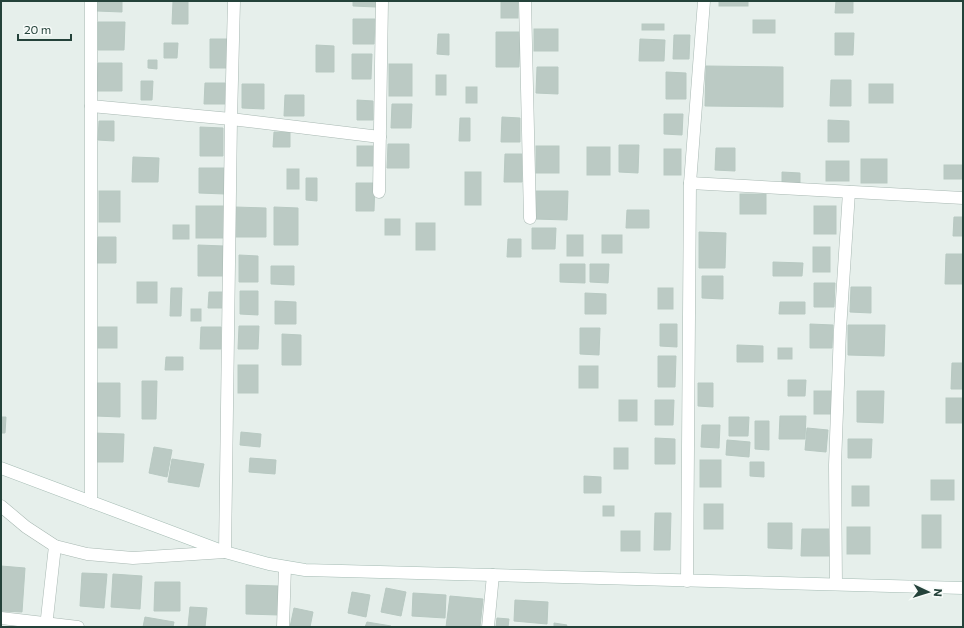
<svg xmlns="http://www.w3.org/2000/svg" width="964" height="628" font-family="Commissioner,sans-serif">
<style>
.building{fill:#bbcac4;stroke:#b8c9c2}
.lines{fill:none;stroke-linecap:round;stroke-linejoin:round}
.street-casing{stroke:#a8b8b2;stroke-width:13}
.secondary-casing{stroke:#a4bbb3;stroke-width:13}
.street{stroke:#fff;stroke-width:12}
.secondary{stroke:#fff;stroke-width:12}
</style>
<rect width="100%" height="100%" fill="#e6efeb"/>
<g class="building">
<path d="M97,1H122V12L97,11Z"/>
<path d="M173,1H188V24H172Z"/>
<path d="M353,1H376V7L353,6Z"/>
<rect x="501" y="1" width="17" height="17"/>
<rect x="719" y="1" width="29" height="5"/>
<path d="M836,1H853V13H835Z"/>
<path d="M353,19H375L374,44H353Z"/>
<rect x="753" y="20" width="22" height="13"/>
<path d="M98,22H125L124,50H98Z"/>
<rect x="642" y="24" width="22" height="6"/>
<rect x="534" y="29" width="24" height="22"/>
<path d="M496,32H520L519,67H496Z"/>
<path d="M835,33H854L853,55H835Z"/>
<path d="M438,34H449V55L437,54Z"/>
<path d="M674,35H690L689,59H673Z"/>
<path d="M210,39H229L228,68H210Z"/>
<path d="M640,39L665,40L664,61H639Z"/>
<path d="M164,43H178L177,58H164Z"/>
<path d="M316,45L334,46V72H316Z"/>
<path d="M352,54H372L371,79H352Z"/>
<path d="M148,60H157V69L148,68Z"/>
<path d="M98,63H122V91H97Z"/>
<rect x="389" y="64" width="23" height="32"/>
<path d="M706,66L783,67V107L705,106Z"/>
<path d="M537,67H558V94L536,93Z"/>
<path d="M666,72L686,73V99H666Z"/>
<rect x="436" y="75" width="10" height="20"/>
<path d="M831,80H851V106H830Z"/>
<path d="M141,81H153L152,100H141Z"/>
<path d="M205,83H225V104H204Z"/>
<path d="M242,84H264V109L242,108Z"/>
<rect x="869" y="84" width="24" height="19"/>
<rect x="466" y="87" width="11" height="16"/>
<path d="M285,95H304V116H284Z"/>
<path d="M357,100L373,101V120H357Z"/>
<path d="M392,104H412L411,128H391Z"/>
<path d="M664,114H683L682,135L664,134Z"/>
<path d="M502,117L520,118V142H501Z"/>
<path d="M460,118H470V141H459Z"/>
<path d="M828,120L849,121V142H828Z"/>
<path d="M99,121H114V141L98,140Z"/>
<path d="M200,127L223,128V156H200Z"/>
<path d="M274,132H290V147H273Z"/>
<path d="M388,144H409V168H387Z"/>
<path d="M619,145H639L638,173L619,172Z"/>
<rect x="357" y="146" width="16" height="20"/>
<rect x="536" y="146" width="23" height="27"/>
<rect x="587" y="147" width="23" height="28"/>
<path d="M716,148H735V171L715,170Z"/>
<rect x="664" y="149" width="17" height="26"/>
<path d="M505,154H522V182H504Z"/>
<path d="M133,157L159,158L158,182H132Z"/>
<rect x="861" y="159" width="26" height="24"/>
<rect x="826" y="161" width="23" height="20"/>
<rect x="944" y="165" width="18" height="14"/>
<path d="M199,168H225V194L199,193Z"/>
<rect x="287" y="169" width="12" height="20"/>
<rect x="465" y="172" width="16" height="33"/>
<path d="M782,172L800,173V183H782Z"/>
<path d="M306,178H317V201L306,200Z"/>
<path d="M356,183H375L374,211H356Z"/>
<rect x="99" y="191" width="21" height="31"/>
<path d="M535,191H568L567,220L535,219Z"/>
<rect x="740" y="194" width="26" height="20"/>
<rect x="196" y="206" width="28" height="32"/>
<rect x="814" y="206" width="22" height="28"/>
<path d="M235,207L266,208V237H235Z"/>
<path d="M274,207L298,208V245H274Z"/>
<path d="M627,210H649V228H626Z"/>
<path d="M954,217H963V236H953Z"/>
<rect x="385" y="219" width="15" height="16"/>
<rect x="416" y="223" width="19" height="27"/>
<rect x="173" y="225" width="16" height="14"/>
<path d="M532,228H556L555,249H532Z"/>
<path d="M699,232L726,233L725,268H699Z"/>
<rect x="567" y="235" width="16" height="21"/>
<rect x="602" y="235" width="20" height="18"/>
<path d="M98,237H116V263H97Z"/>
<path d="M508,239H521V257H507Z"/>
<path d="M198,245L224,246V276H198Z"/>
<rect x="813" y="247" width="17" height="25"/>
<path d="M946,254H963V284H945Z"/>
<path d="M239,255L258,256V282H239Z"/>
<path d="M773,262L803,263L802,276H773Z"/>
<path d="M560,264H585V283L560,282Z"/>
<path d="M590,264H609L608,283L590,282Z"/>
<path d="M271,266H294V285L271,284Z"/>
<path d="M702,276H723V299L702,298Z"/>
<rect x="137" y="282" width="20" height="21"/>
<path d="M814,283H835L834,307H814Z"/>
<path d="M851,287H871V313L850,312Z"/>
<path d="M171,288H182L181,316H170Z"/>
<rect x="658" y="288" width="15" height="21"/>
<path d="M240,291H258V315L240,314Z"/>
<path d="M209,292H223V308H208Z"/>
<path d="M585,293L606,294V314H585Z"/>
<path d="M275,301L296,302V324H275Z"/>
<path d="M780,302H805V314H779Z"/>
<rect x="191" y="309" width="10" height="12"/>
<path d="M660,324H677V347L660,346Z"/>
<path d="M810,324L833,325L832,348H810Z"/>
<path d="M848,325H885L884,356L848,355Z"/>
<path d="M239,326H259L258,349H238Z"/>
<rect x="98" y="327" width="19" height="21"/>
<path d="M201,327H221V349H200Z"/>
<path d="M580,328H600L599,355L580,354Z"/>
<path d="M282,334L301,335V365H282Z"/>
<path d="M737,345L763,346V362H737Z"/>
<rect x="778" y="348" width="14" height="11"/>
<path d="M658,356H676L675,387H658Z"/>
<path d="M166,357H183V370H165Z"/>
<path d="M952,363H963V389H951Z"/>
<rect x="238" y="365" width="20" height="28"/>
<rect x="579" y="366" width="19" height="22"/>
<path d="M788,380H806L805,396H788Z"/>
<path d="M142,381H157L156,419H142Z"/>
<path d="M97,383H120V417L96,416Z"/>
<path d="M698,383H713V407L698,406Z"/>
<rect x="814" y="391" width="19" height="23"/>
<path d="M857,391H884L883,423L857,422Z"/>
<rect x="946" y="398" width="17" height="25"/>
<rect x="619" y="400" width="18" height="21"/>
<path d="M655,400H674L673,425H655Z"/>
<path d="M780,416H806L805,439H779Z"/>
<path d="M1,417H6L5,433H1Z"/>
<path d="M729,417H749L748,436H729Z"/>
<path d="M755,421H769V450L755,449Z"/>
<path d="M702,425H720L719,448L701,447Z"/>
<path d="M807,428L828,430L826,452L805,450Z"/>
<path d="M241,432L261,434L260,447L240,445Z"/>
<path d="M94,433L124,434L123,462H93Z"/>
<path d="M655,438L675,439V464H655Z"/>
<path d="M848,439H872L871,458H848Z"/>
<path d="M727,440L750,442L749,457L726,455Z"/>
<path d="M154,447L172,450L167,477L149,473Z"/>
<rect x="614" y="448" width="14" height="21"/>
<path d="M250,458L276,460L275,474L249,472Z"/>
<path d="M172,459L204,464L199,487L168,482Z"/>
<rect x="700" y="460" width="21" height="27"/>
<path d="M750,462H764V477L750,476Z"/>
<path d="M584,476L601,477V493H584Z"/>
<rect x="931" y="480" width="23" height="20"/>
<rect x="852" y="486" width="17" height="20"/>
<rect x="704" y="504" width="19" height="25"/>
<rect x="603" y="506" width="11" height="10"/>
<path d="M655,513H671L670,550H654Z"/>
<rect x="922" y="515" width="19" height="33"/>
<path d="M768,523H792V549L768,548Z"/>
<rect x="847" y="527" width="23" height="27"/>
<path d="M802,529H832L831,556H801Z"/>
<rect x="621" y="531" width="19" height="20"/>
<path d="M1,566L25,568L22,612L1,611Z"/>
<path d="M82,573L107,574L104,608L80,606Z"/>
<path d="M113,574L142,576L140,609L111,607Z"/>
<path d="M155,582H180V611H154Z"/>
<path d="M246,585L279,586V615L246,614Z"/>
<path d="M386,588L406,592L401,616L381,612Z"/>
<path d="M352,592L370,595L366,617L348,613Z"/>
<path d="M413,593L446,595L445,618L412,616Z"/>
<path d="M450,596L483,599L480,627H446Z"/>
<path d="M515,600L548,602L547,624L514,621Z"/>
<path d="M190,607L207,608L205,627L188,626Z"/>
<path d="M294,608L313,612L310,627H290Z"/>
<path d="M145,617L174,622L173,627H143Z"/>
<path d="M497,618L509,619L508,627H496Z"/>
<path d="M367,622L391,626V627H365Z"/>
<path d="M554,623L567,625L566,627H554Z"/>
</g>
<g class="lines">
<defs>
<g id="street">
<path d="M525,1L530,218"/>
<path d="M91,106L231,119L380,137"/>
<path d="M690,183L963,198"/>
<path d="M379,192L382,1"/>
<path d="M91,502V1"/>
<path d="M1,506L26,527L55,546L87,554L133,558L225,552L231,119L234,1"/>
<path d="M687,581L690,183L704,1"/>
<path d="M836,584L835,465L840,330L849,192"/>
<path d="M1,618L78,627"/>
<path d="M46,627L55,546"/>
<path d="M283,627L285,567"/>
<path d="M488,627L493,575"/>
</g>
<path id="secondary" d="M1,468L225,552L269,564L305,570L963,588"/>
</defs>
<use href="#street" class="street-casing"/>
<use href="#secondary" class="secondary-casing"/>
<use href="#street" class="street"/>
<use href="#secondary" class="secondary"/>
</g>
<rect width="964" height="628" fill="none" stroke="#24423a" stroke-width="4"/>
<g transform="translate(928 592) rotate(94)" stroke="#f7fbf9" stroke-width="3" paint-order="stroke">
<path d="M0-3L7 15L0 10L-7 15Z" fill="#24423a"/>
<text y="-6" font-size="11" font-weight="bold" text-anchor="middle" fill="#24423a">N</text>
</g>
<path d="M18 34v6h53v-6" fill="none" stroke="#24423a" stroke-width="2"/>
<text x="24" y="34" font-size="12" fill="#24423a" stroke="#f7fbf9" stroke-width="3" paint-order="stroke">20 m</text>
</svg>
